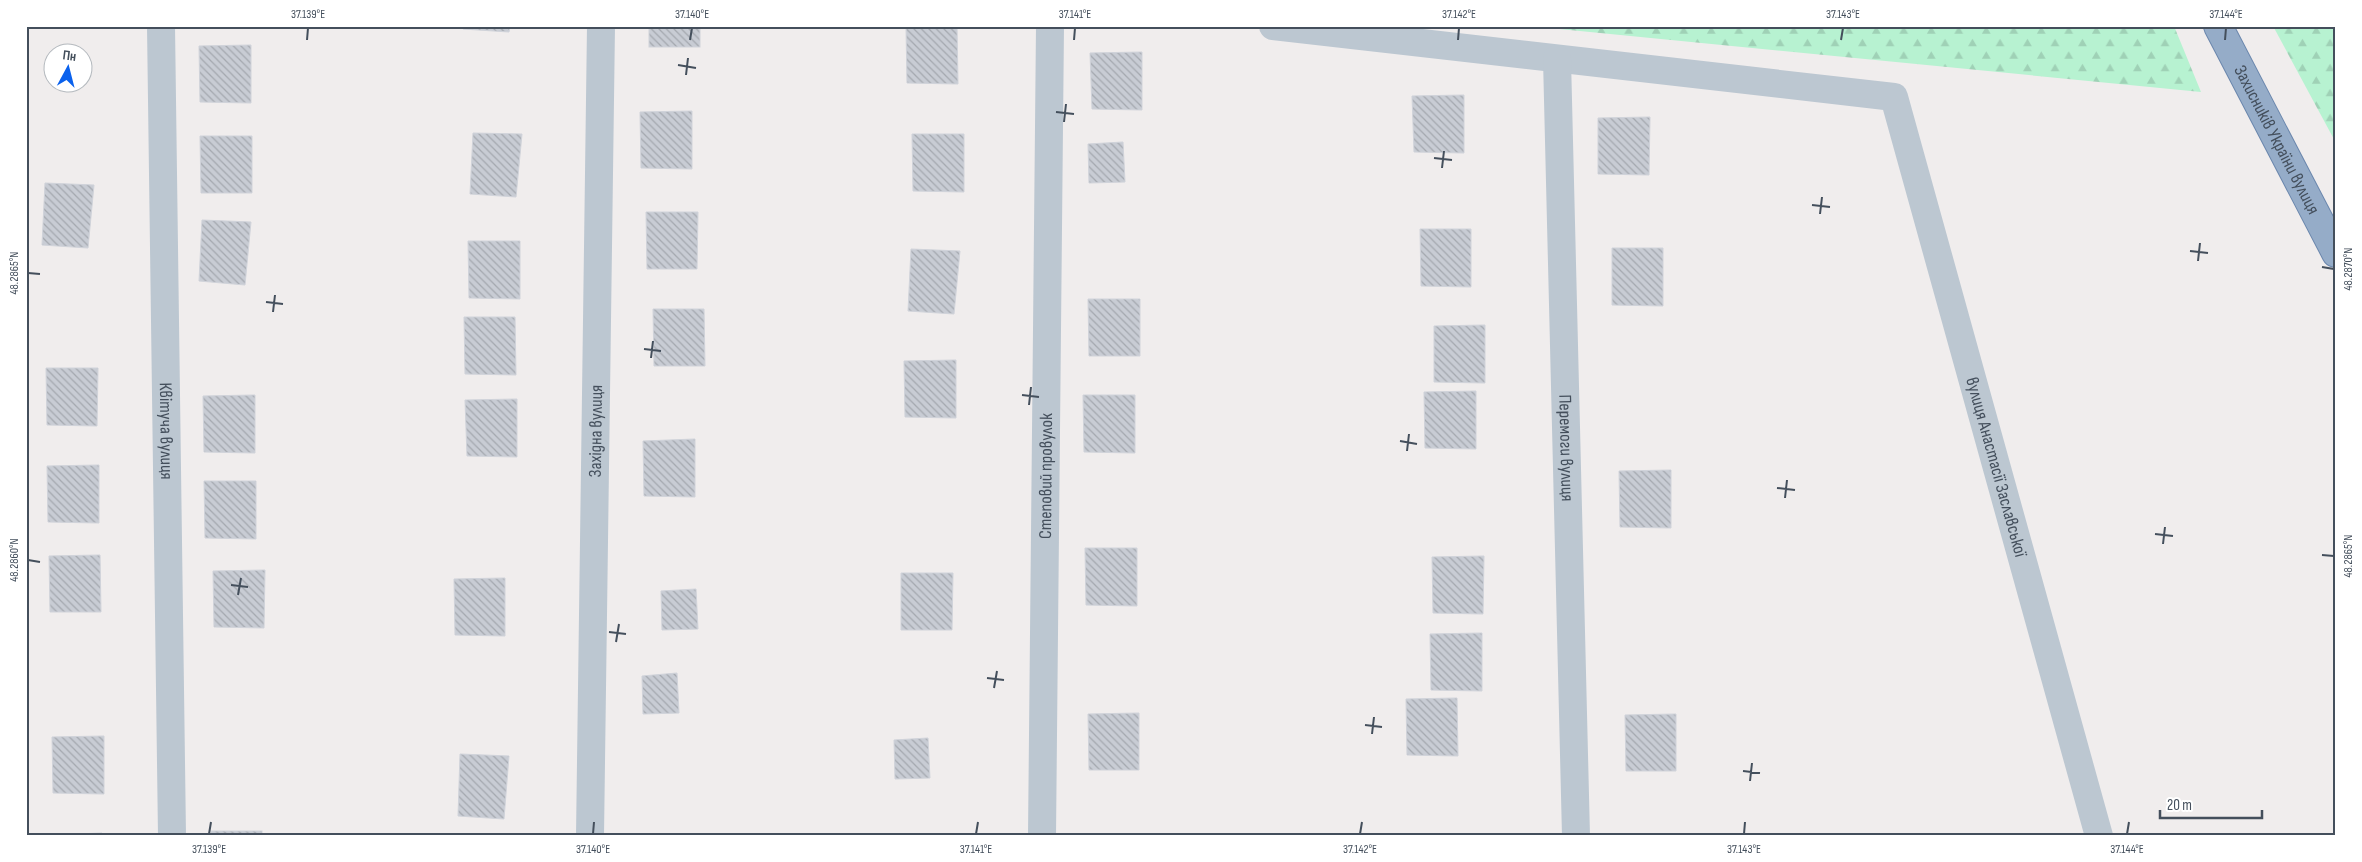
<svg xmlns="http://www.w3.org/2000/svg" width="2362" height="862" font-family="'Sofia Sans Condensed',sans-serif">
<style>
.forest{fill:url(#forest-firs)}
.building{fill:url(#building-back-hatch);stroke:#d0d3da}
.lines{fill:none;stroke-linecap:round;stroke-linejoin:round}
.trunk-casing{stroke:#6b87ad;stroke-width:30}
.minor{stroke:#bcc7d1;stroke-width:28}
.trunk{stroke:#95acc8;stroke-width:28}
.ticks{fill:none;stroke:#444f5c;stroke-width:2}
.labels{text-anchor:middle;stroke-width:4;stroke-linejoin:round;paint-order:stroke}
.street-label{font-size:18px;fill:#444f5c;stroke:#fff}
.neatline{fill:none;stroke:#444f5c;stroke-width:2}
.ticks-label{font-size:12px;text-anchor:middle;fill:#444f5c}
</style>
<defs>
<pattern id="forest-firs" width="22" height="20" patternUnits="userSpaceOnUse" patternTransform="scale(1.25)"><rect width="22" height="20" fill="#b7f2d1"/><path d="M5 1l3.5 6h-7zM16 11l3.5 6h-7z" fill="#9fd1b6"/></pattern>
<pattern id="building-back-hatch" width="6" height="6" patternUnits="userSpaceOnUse" patternTransform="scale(1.25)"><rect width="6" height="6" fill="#c8ccd4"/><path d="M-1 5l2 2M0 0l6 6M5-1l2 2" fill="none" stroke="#a4a8af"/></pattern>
</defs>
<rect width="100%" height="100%" fill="#f0eded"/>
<g class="forest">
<path d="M1529,26H2174L2201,92Z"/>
<path d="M2273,26H2336V143Z"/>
</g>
<g class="building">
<path d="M463,26H510L509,32L463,29Z"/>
<rect x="649" y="26" width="51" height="21"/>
<path d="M957,26L958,84L907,83L906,27Z"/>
<path d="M251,45V103L200,102L199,46Z"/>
<path d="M1142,52V110L1092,109L1090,53Z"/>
<path d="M1464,95V153L1414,152L1412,96Z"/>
<path d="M692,111V169L641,168L640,112Z"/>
<path d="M1650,117L1649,175L1598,174V118Z"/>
<path d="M473,133L522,134L516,197L470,194Z"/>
<path d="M912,134H964V192L913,191Z"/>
<path d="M200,136H252V193H201Z"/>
<path d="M1123,142L1125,182L1089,183L1088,144Z"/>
<path d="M45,183L94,185L88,248L42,245Z"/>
<path d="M646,212H698L697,269H647Z"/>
<path d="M202,220L251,222L245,285L199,281Z"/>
<path d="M1420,229H1471V287L1421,286Z"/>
<path d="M468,241H520V299L469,298Z"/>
<path d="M1612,248H1663V306L1612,305Z"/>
<path d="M911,249L960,251L954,314L908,311Z"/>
<path d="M1088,299H1140V356H1089Z"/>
<path d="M653,309H704L705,366H654Z"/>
<path d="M464,317H515L516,375L465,374Z"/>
<path d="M1485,325V383L1434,382V326Z"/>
<path d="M956,360V418L905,417L904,361Z"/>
<path d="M46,368H98L97,426L47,425Z"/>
<path d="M1476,391V449L1425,448L1424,392Z"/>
<path d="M255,395V453L204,452L203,396Z"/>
<path d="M1083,395H1135V453L1084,452Z"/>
<path d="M517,399V457L467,456L465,400Z"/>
<path d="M695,439V497L644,496L643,441Z"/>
<path d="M99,465V523L48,522L47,466Z"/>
<path d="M1671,470V528L1620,527L1619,471Z"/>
<path d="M204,481H256V539L205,538Z"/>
<path d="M1085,548H1137V606L1086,605Z"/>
<path d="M100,555L101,612H50L49,556Z"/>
<path d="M1484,556L1483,614L1433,613L1432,557Z"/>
<path d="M265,570L264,628L214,627L213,571Z"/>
<path d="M901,573H953L952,630H901Z"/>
<path d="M505,578V636L455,635L454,579Z"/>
<path d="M696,589L698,629L662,630L661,591Z"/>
<path d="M1482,633V691L1431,690L1430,634Z"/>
<path d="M677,673L679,713L643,714L642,676Z"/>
<path d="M1457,698L1458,756L1407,755L1406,699Z"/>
<path d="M1139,713V770H1089L1088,714Z"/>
<path d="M1676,714V771H1626L1625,715Z"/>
<path d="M104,736V794L53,793L52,737Z"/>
<path d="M928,738L930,778L895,779L894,740Z"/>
<path d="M460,754L509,756L504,819L458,816Z"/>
<rect x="211" y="831" width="51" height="5"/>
<path d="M102,833V836H51V835Z"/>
</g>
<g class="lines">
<defs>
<g id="trunk">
<path id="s6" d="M2218,26L2336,253"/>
</g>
</defs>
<use href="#trunk" class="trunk-casing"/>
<g class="minor">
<path id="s1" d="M161,26L172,836"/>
<path id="s2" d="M1273,26L1894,97L2099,836"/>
<path id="s3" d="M1557,59L1576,836"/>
<path id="s4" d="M590,836L601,26"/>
<path id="s5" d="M1042,836L1050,26"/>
</g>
<use href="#trunk" class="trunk"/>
</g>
<path class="ticks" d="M307,40L308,28M690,40L692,28M1074,40L1075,28M1458,40L1459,28M1841,40L1843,28M2225,40L2226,28M678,65L696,68M686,75L688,58M1056,112L1074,114M1064,122L1066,104M1434,158L1452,160M1442,168L1444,151M1812,205L1830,207M1820,214L1822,197M2190,251L2208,253M2198,261L2200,243M2322,267L2334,269M28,273L40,274M266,302L283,304M273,312L275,295M644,349L661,351M651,358L653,341M1022,395L1039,397M1029,405L1031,387M1400,441L1417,444M1407,451L1409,434M1777,488L1795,490M1785,498L1787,480M2155,534L2173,536M2163,544L2165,527M2322,555L2334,556M28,560L40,562M231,585L248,587M238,595L241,578M609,632L626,634M616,642L619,624M987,678L1004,680M994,688L997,671M1365,725L1382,727M1372,734L1374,717M1743,771L1760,773M1750,781L1752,763M209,834L211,822M593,834L594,822M976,834L978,822M1360,834L1362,822M1744,834L1745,822M2127,834L2129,822"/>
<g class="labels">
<g class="street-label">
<text dy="6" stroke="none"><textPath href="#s6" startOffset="128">Захисників України вулиця</textPath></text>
<text dy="6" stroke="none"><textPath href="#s1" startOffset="405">Квітуча вулиця</textPath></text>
<text dy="6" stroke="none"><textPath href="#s4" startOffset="405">Західна вулиця</textPath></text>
<text dy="6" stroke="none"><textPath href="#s3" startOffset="389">Перемоги вулиця</textPath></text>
<text dy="6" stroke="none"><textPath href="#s2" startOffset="1009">вулиця Анастасії Заславської</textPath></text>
<text dy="6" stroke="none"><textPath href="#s5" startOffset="360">Степовий провулок</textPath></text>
</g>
</g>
<rect width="2362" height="862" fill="none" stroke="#ffffff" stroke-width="55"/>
<g transform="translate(68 68) rotate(7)"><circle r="24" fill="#ffffff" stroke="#b4b9be"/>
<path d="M0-4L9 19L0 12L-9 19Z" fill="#0a61ed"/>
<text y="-8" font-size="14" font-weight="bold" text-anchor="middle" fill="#444f5c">Пн</text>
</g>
<path d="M2160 810v8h102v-8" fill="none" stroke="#444f5c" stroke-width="2.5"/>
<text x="2167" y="810" font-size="15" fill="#444f5c" stroke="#ffffff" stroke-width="4" paint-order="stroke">20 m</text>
<rect x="28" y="28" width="2306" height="806" class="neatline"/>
<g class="ticks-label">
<text x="308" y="18">37.139°E</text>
<text x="692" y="18">37.140°E</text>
<text x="1075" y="18">37.141°E</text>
<text x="1459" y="18">37.142°E</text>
<text x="1843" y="18">37.143°E</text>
<text x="2226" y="18">37.144°E</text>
<text transform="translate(2348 269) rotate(-90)" y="4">48.2870°N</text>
<text transform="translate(14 273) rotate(-90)" y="4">48.2865°N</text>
<text transform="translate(2348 556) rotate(-90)" y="4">48.2865°N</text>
<text transform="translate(14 560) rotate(-90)" y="4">48.2860°N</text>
<text x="209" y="853">37.139°E</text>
<text x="593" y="853">37.140°E</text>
<text x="976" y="853">37.141°E</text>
<text x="1360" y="853">37.142°E</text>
<text x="1744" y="853">37.143°E</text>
<text x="2127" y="853">37.144°E</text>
</g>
</svg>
